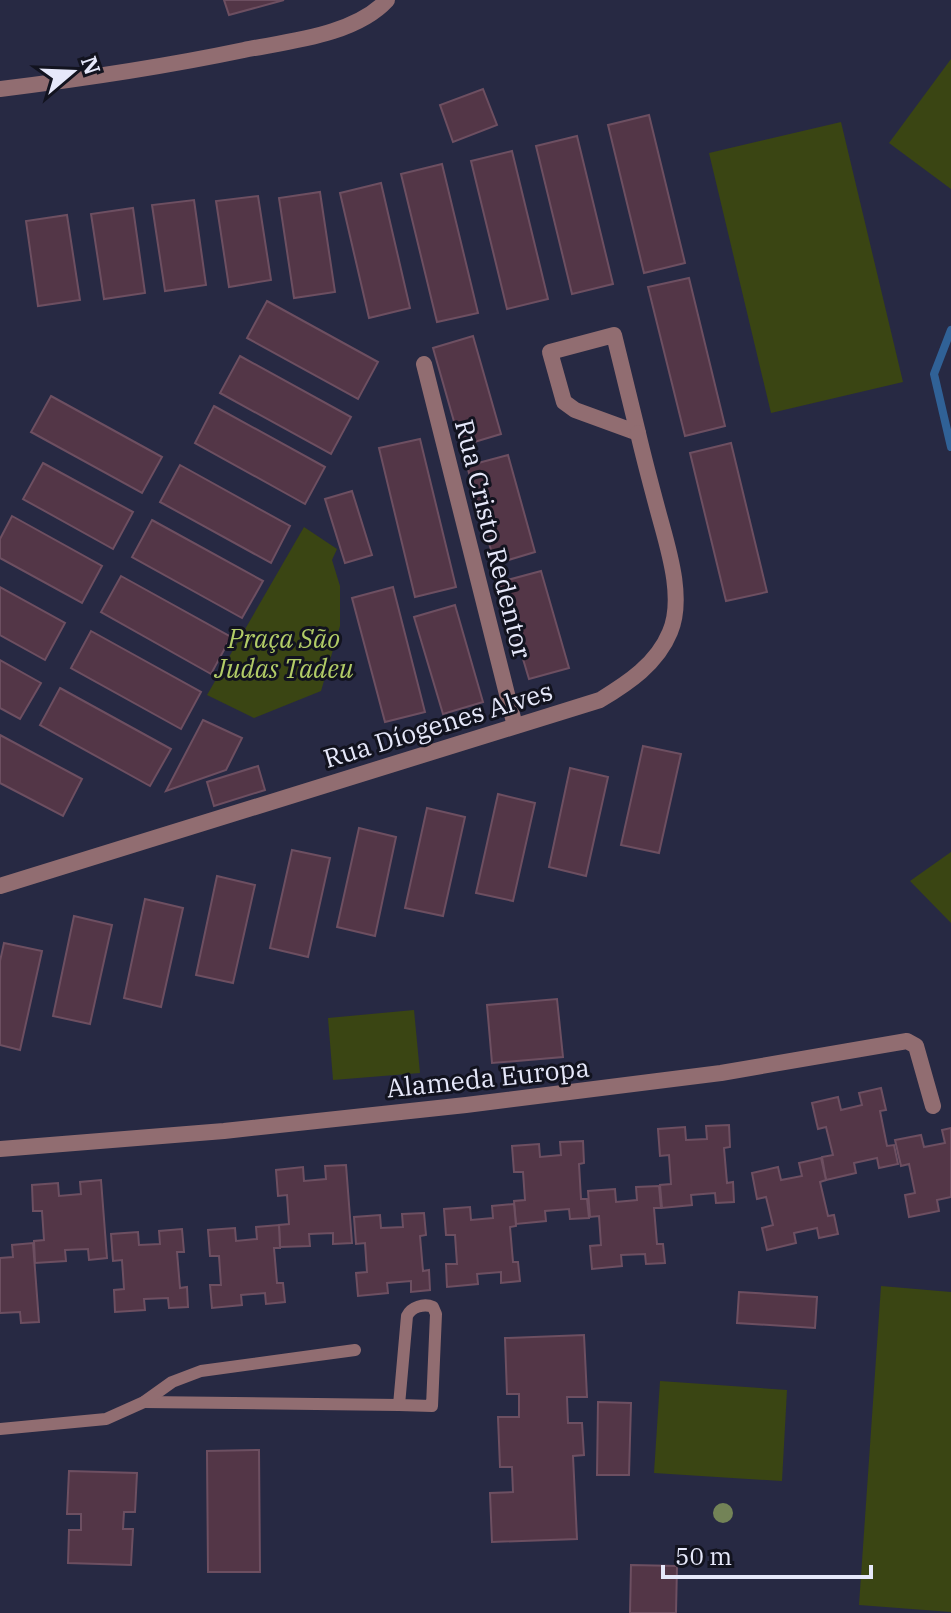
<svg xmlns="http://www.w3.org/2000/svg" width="951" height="1613" font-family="'IBM Plex Serif',serif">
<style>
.green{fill:#3a4513}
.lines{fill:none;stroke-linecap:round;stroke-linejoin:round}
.stream{stroke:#306196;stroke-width:8}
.building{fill:#533647;stroke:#6d4f61;stroke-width:2}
.service{stroke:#916d71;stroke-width:12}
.minor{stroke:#916d71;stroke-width:16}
.tree{fill:#738357}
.labels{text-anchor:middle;stroke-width:6;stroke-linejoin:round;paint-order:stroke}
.street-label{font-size:26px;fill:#e6e8fa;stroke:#12131f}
.park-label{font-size:26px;font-style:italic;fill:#b2cc67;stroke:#12131f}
</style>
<rect width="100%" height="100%" fill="#272943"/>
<g class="green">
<path d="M951,59V189L889,143Z"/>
<path d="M841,122L903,382L771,413L709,153Z"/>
<path d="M304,527L337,549L332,560L340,586V626L321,691L254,718L207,695Z"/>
<path d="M951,852V923L910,881Z"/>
<path d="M414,1010L420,1073L333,1080L328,1018Z"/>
<path d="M881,1286L951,1292V1612L859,1605Z"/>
<path d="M660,1381L787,1390L782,1481L654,1473Z"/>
</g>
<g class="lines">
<path class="stream" d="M951,330L934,374L951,447"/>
</g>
<g class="building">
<path d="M224,0H284L229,15Z"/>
<path d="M483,89L497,125L453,142L440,105Z"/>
<path d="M649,115L685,263L644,273L608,125Z"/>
<path d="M577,136L613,284L572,294L536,146Z"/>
<path d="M512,151L548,299L507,309L471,161Z"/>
<path d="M442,164L478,313L437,322L401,174Z"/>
<path d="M381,183L410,308L369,318L340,193Z"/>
<path d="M320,192L335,292L294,298L279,198Z"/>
<path d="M258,196L271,280L229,287L216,201Z"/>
<path d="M194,200L206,285L165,291L152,205Z"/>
<path d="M133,208L145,293L104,299L91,214Z"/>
<path d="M67,215L80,300L38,306L26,221Z"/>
<path d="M689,278L725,426L685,436L648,287Z"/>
<path d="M267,301L378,362L358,399L247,338Z"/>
<path d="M473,336L501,434L461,446L433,348Z"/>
<path d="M240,356L351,417L331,454L220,393Z"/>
<path d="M51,396L162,457L142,493L31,432Z"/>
<path d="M214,406L325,467L305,504L195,443Z"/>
<path d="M420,439L456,587L415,597L379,448Z"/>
<path d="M731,443L767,592L726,601L690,453Z"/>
<path d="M508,455L535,552L495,564L467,466Z"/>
<path d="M43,463L133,512L113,549L23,499Z"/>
<path d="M180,465L290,526L271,563L160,502Z"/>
<path d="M352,491L372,555L345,563L325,499Z"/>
<path d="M12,516L102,566L82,603L0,558V539Z"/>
<path d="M152,520L263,581L242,618L132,557Z"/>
<path d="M541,571L569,668L529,679L500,582Z"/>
<path d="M121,576L231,637L211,674L101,612Z"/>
<path d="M0,587L65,623L45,660L0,635Z"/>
<path d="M393,587L425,712L385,722L352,598Z"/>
<path d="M455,605L483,702L443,714L414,617Z"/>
<path d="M91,631L201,692L181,729L71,668Z"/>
<path d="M0,660L41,683L20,719L0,708Z"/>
<path d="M60,688L171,749L150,786L40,725Z"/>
<path d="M203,720L242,738L226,770L166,791Z"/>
<path d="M0,735L82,779L63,816L0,783Z"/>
<path d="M643,746L681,754L659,853L621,845Z"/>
<path d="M258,766L265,790L214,806L207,782Z"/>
<path d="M570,768L608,777L586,876L549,867Z"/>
<path d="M498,794L535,803L513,901L476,893Z"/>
<path d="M427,808L465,817L443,916L405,908Z"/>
<path d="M359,828L396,837L375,936L337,927Z"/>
<path d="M292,850L330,858L308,957L270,948Z"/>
<path d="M217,876L255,885L233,983L196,975Z"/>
<path d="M145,899L183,908L161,1007L124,998Z"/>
<path d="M74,916L112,925L90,1024L53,1016Z"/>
<path d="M4,943L42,951L20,1050L0,1045V961Z"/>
<path d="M557,999L563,1057L492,1063L487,1005Z"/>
<path d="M881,1088L886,1110L880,1111L887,1146L894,1145L898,1164L879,1168L877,1158L854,1163L856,1173L826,1180L822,1157L833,1155L826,1127L818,1129L812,1103L838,1097L841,1110L862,1105L859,1093Z"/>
<path d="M729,1125L730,1147L724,1148L727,1183L733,1182L734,1202L716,1203L715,1193L691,1195L692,1205L662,1208L660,1185L671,1184L669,1155L660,1156L658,1129L685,1127L686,1140L707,1139L706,1126Z"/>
<path d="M951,1128V1197L937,1200L939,1211L909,1217L905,1195L915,1193L909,1164L901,1166L895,1140L921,1135L924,1147L945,1143L942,1130Z"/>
<path d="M583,1141L584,1163L579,1164L581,1199H587L589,1218L570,1219L569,1209L545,1211L546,1221L516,1224L514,1201L525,1200L523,1172H514L512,1146L539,1144L540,1157L561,1155L560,1142Z"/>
<path d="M821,1158L826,1180L820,1182L828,1216L834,1215L838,1234L819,1238L817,1228L794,1233L796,1243L767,1250L762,1228L773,1225L766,1197L757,1199L752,1173L778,1167L781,1180L802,1176L799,1163Z"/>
<path d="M346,1165L352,1243L333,1244V1233L309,1234L310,1246L280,1247L279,1225L289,1224L287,1195L278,1196L276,1170L303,1167L304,1181L326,1179L325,1166Z"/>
<path d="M101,1180L107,1258L89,1260L88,1249L65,1250L66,1261L35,1263L34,1241L44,1240L42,1211H33L32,1185L58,1183L59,1196L81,1194L80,1182Z"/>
<path d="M659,1186L661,1208H654L657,1244H663L665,1263L646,1264L645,1254L621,1255L622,1266L592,1269L590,1246L601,1245L599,1216L590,1217L588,1191L615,1189L616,1202L637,1200L636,1187Z"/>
<path d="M514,1204L516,1226L510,1227L513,1262H518L520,1281L501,1283V1272L477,1274L478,1284L447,1287L446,1264H457L455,1235H446L444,1209L470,1207L471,1220L493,1218L492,1206Z"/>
<path d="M424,1213L426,1235L420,1236L423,1271L429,1270L430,1290L411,1292V1281L387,1283L388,1293L358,1296L356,1273L367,1272L365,1243L356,1244L354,1217L380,1215L381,1228L403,1227L402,1214Z"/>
<path d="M279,1225L280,1248H274L277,1283H283L285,1302L266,1304L265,1293L241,1295L242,1305L212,1308L210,1285H221L219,1256H210L208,1230L235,1228L236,1241L257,1239L256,1227Z"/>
<path d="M182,1229L184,1252H177L180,1288L187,1287L188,1307L169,1308L168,1298L144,1299L145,1310L115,1312L114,1290L124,1289L122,1260L113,1261L111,1234L138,1232L139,1245L160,1244L159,1231Z"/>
<path d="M33,1243L39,1322L21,1323L20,1312L0,1313V1258L13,1257L12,1245Z"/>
<path d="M739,1292L817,1297L815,1328L737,1323Z"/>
<path d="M584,1335L587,1397H567L568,1423H582L584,1455L573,1456L577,1539L492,1542L490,1493L513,1492L512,1467H500L498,1417H519V1394H507L505,1338Z"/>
<path d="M598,1402L631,1403L629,1475H597Z"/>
<path d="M259,1450L260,1572H208L207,1451Z"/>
<path d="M69,1471L137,1473L135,1512H124L123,1529H133L131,1565L68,1563L69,1530H81V1514H67Z"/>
<path d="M631,1565L677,1566L676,1613H630Z"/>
</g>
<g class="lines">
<g class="service">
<path d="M144,1402L399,1405L432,1406L436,1314L433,1307C424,1303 411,1307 407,1316L399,1405"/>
<path d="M0,1429L106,1419L144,1402L172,1382L201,1371L355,1350"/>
</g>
<g class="minor">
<path d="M0,89C82,79 163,67 244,50C289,41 355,35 387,0"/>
<path d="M614,335L638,433L575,410L564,402L550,352Z"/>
<path d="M424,364L515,726"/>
<path d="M0,886L600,700C628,683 657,664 670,632C685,597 667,545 658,511C651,485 644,459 638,433"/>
<path d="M0,1149L224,1131L466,1105L721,1073L907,1041L916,1046L933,1106"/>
</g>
</g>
<circle class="tree" cx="723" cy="1513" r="10"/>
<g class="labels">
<g class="street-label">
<text transform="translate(493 539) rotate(76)" y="9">Rua Cristo Redentor</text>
<text transform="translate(438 725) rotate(-17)" y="9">Rua Díogenes Alves</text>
<text transform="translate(488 1078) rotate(-6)" y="9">Alameda Europa</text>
</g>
<g class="park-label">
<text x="284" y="648">Praça São<tspan x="284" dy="30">Judas Tadeu</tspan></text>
</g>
</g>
<g transform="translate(72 72) rotate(71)" stroke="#12131f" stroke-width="6" paint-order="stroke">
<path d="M0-6L14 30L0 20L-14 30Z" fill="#e6e8fa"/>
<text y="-12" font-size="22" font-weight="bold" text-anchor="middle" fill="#e6e8fa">N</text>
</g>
<path d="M663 1565v12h208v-12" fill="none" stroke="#e6e8fa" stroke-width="4"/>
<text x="675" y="1565" font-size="24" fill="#e6e8fa" stroke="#12131f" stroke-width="6" paint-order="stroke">50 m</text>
</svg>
